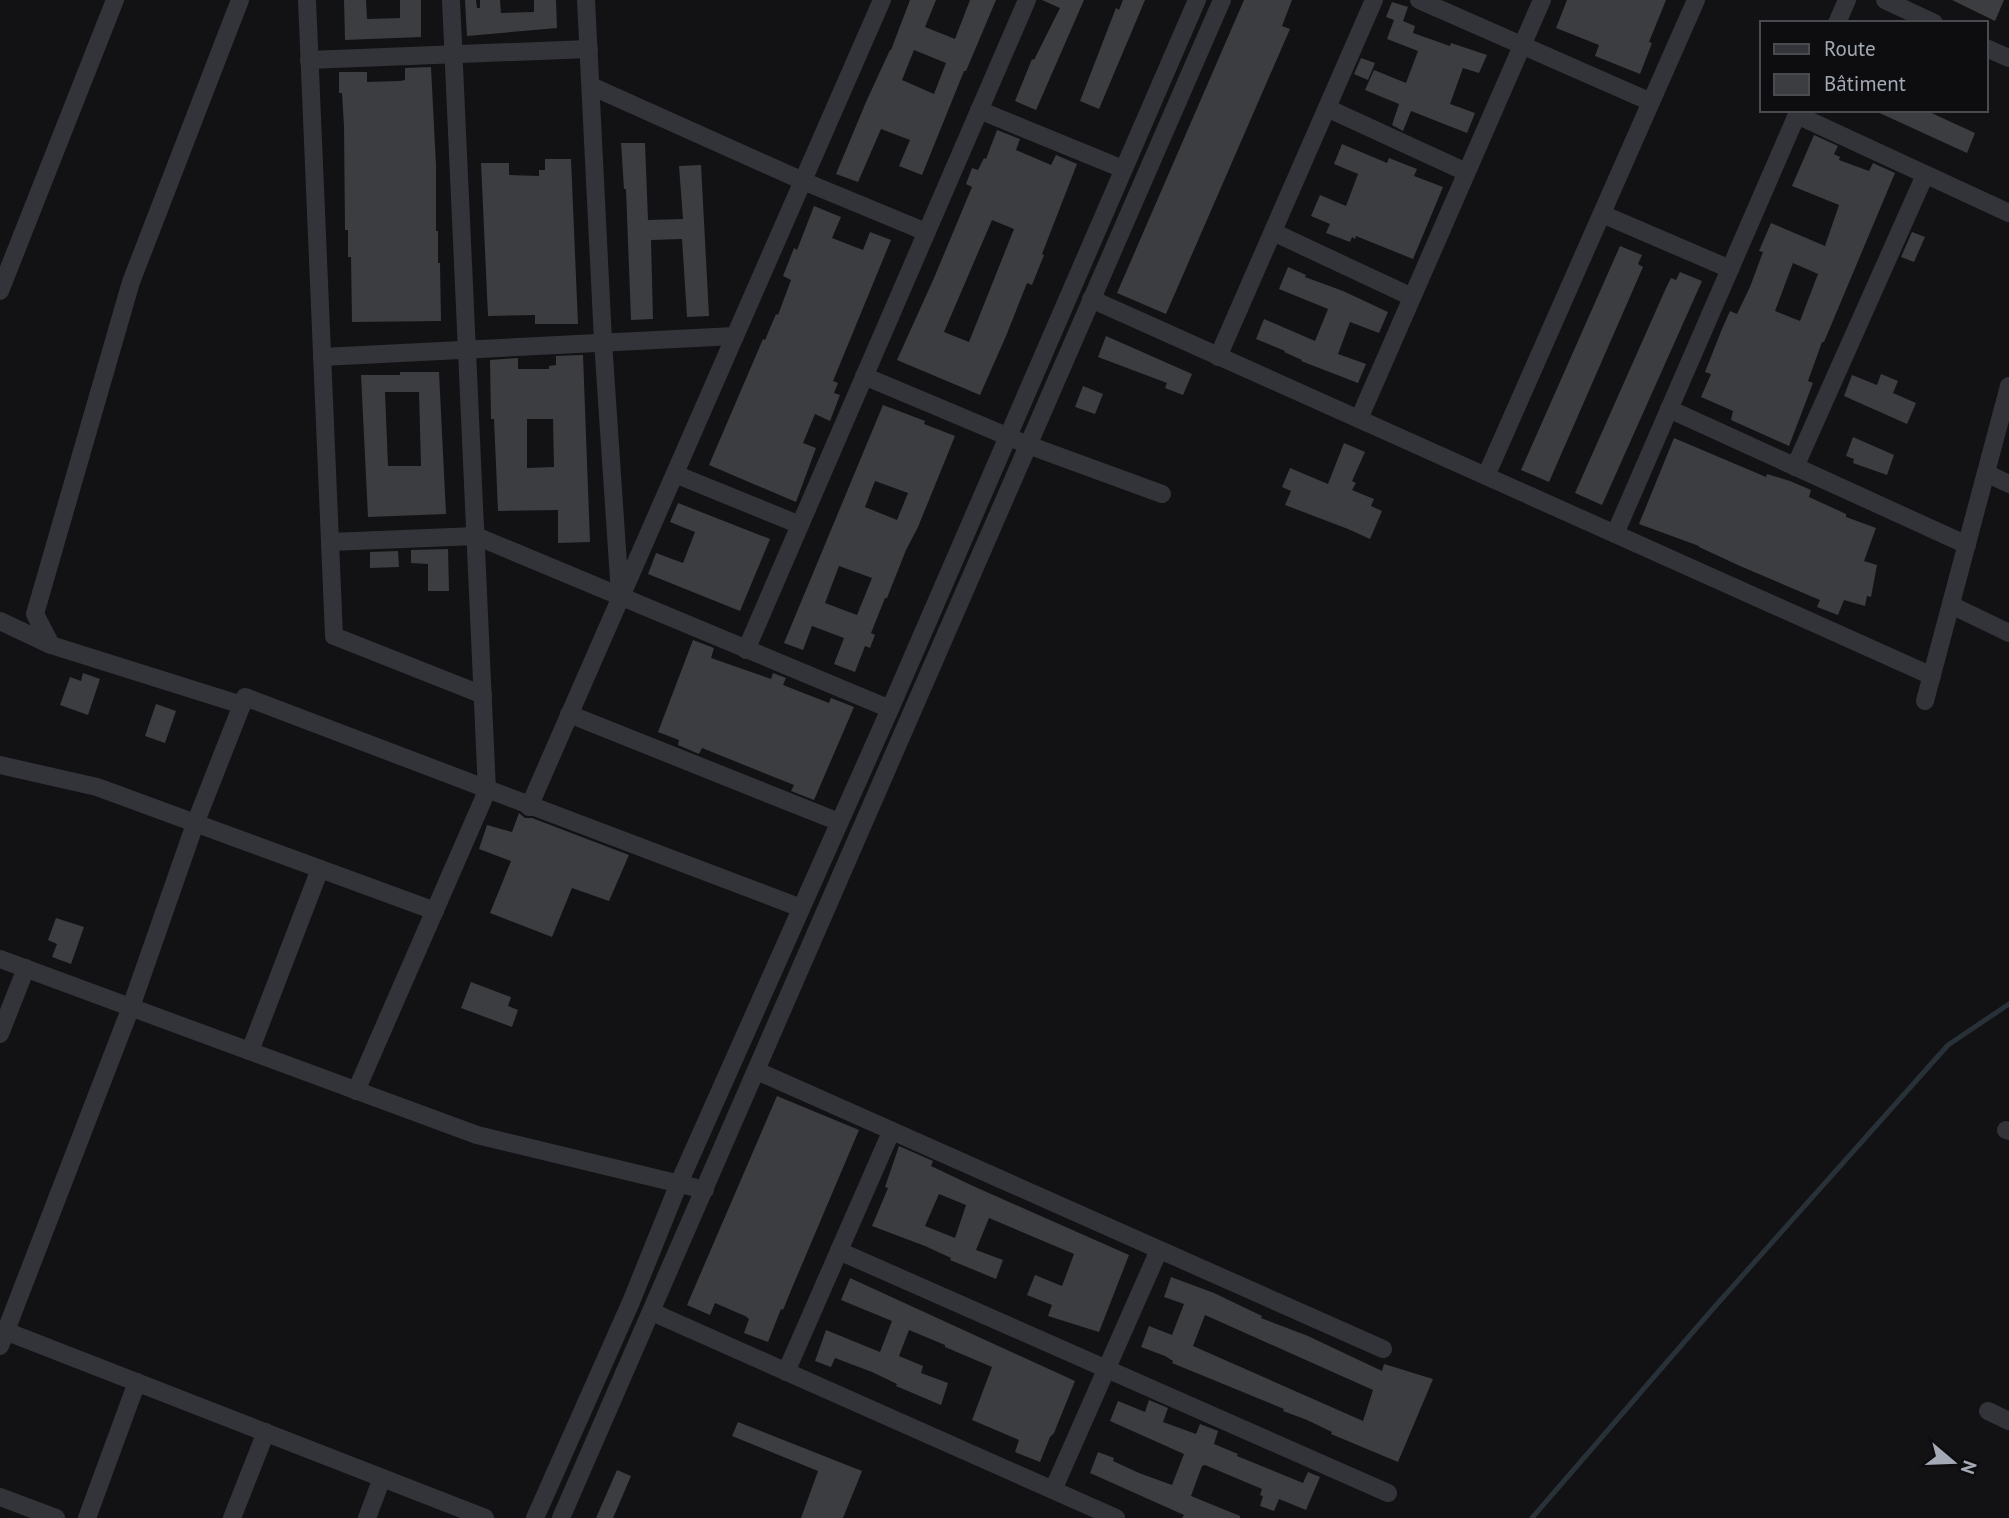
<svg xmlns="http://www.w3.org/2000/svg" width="2009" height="1518" font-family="'PT Sans',sans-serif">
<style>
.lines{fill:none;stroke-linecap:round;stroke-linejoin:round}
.stream{stroke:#283138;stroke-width:5}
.building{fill:#3c3d41;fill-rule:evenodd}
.minor{stroke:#333439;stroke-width:18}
</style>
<rect width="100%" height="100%" fill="#121214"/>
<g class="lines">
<path class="stream" d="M1532,1518L1711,1311L1948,1045L2009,1004"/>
</g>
<g class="building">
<path d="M344,0H366L367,19L400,18V0H421V37L345,40Z"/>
<path d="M465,0H476L477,8H480V0H500L501,13L534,12V0H556L557,28L467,36Z"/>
<path d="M910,0H936L925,27L955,39L970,0H996L966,71H964L922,175L899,166L910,140L881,129L858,182L836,174L866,102L890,50H891ZM914,50L946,63L934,94L902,80Z"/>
<path d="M1042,0H1084L1036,110L1015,101L1032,59L1034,60L1060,8Z"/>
<path d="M1123,0H1145L1099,109L1080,101L1116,8L1119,10Z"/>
<path d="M1244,0H1292L1282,26L1290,29L1166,314L1117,293Z"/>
<path d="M1567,0H1666L1649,42L1652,43L1640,74L1595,56L1599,45L1556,28Z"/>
<path d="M1952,0H2004L1995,21Z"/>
<path d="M1392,2L1408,7L1403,21L1415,26L1413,33L1450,46L1451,43L1487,55L1479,73L1463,68L1450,104L1475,113L1467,133L1411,111L1403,131L1392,125L1399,104L1365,90L1374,70L1406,83L1418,51L1387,39L1394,20L1386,17Z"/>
<path d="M1361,58L1375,63L1368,80L1354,74Z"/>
<path d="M431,67L436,166V231H438V263H440L441,321L352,322L351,257H348V230H345L344,126L342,93H339V72H367V82L400,81L405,80V68Z"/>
<path d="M1873,110H1925L1975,133L1967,153Z"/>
<path d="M997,130L1020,139L1016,150L1051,165L1056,155L1077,164L1042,254L1044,255L1032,285L1027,283L1006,336L980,395L897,360L934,278L972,187L966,184L972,168L978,170L984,158L986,159ZM992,220L1014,229L969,342L944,332Z"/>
<path d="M1814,135L1838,146L1834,154L1840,157L1839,160L1869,171L1873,163L1895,173L1824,342H1822L1808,381L1813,383L1789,446L1731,420L1733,411L1701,397L1711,374L1705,372L1722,329L1730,311L1737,314L1750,287L1763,252L1759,251L1771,223L1825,246L1839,205L1792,186ZM1793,263L1818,274L1800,321L1775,311Z"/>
<path d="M621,143H645L648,220L683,219L679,166L701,165L709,316L687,317L682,239L651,240L653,319L631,320L626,189H624Z"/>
<path d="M1342,144L1387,163L1389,158L1417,169L1414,176L1443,187L1413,259L1356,236L1355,239L1352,237L1350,242L1326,233L1330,224L1311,216L1320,195L1346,206L1358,174L1334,164Z"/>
<path d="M545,159H571L578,324H535V315L488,316L481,163H509V175L539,176V170H545Z"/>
<path d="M814,206L841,217L832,238L863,250L870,232L891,240L833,381L838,383L834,393L840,395L830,421L815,414L803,443L816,448L796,502L709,465L763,339L765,340L776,314L778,315L791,280L783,276L794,248L797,250Z"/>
<path d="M1912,232L1925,237L1914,262L1901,257Z"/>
<path d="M1620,246L1642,255L1638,264L1643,267L1549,482L1521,470Z"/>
<path d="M1288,267L1306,275L1305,277L1343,291L1388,312L1379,333L1350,322L1338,354L1366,364L1358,383L1301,361L1302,360L1284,352L1285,351L1256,339L1264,319L1315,341L1328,309L1279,289Z"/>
<path d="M1680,272L1702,281L1602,505L1575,493L1666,288L1671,278L1676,280Z"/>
<path d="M1106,336L1192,374L1183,395L1165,388L1167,383L1098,357Z"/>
<path d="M583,355L590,542L558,543V510L498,511L494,419H491L490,360L518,358V369H549V366L556,365V356ZM527,419H553L554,467L527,468Z"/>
<path d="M400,372H439L446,514L368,517L361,375H400ZM385,392H419L421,466H388Z"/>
<path d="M1881,374L1898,381L1893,393L1916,403L1907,424L1844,396L1852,375L1877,385Z"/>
<path d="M1083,386L1103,394L1095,414L1075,407Z"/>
<path d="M883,405L925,421L924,424L955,436L918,527L906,550L887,598H885L871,633L875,635L870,648L865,646L855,672L834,664L844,638L812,626L803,650L784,643ZM875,481L908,493L897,520L865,507ZM839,566L872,578L857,615L825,603Z"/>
<path d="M1853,437L1894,455L1887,475L1853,463L1854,459L1846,456Z"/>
<path d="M1674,438L1766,477L1767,474L1790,481L1811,490L1809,497L1846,514V517L1876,528L1864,561L1877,565L1871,597L1867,596L1865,606L1844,600L1838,615L1817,607L1820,600L1740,566L1699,547V546L1639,524Z"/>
<path d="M1344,443L1365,452L1352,481L1356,483L1352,490L1374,499L1371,506L1382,511L1370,539L1348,529L1285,505L1291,491L1282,487L1290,468L1328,484Z"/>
<path d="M678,503L770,539L740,611L648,574L656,553L683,563L695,532L670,522Z"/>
<path d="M448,549L449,591H428V564L411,563V550Z"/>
<path d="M398,551L399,567L370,568V552Z"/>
<path d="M693,640L714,648L711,658L771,679L773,673L786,678L783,685L829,703L831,698L854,707L814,800L791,791L794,785L702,748L699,754L678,745L679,740L658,732Z"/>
<path d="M83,673L100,679L88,715L60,705L70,677L81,681Z"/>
<path d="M156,704L176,711L165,743L145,736Z"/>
<path d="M519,813L525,818H532L629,855L609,901L572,888L552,937L490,913L511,861L479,849L487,825L512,832Z"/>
<path d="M56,918L84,927L71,964L52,957L57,944L48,940Z"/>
<path d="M471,982L511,997L508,1006L518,1010L512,1027L461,1008Z"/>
<path d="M777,1096L859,1130L792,1288L783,1310L781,1309L768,1342L744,1333L749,1319L745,1316L715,1303L710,1315L687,1305Z"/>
<path d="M899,1146L933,1161L931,1166L973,1186L1129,1255L1099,1332L1048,1316L1052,1305L1027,1295L1035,1275L1062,1286L1074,1254L989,1218L976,1250L1003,1260L996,1279L950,1260L951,1258L925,1246L872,1226L888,1188L885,1187ZM939,1194L966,1205L955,1238L925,1226Z"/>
<path d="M1171,1277L1214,1293L1262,1316L1261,1318L1308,1336L1382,1371L1384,1364L1433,1379L1398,1462L1331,1434L1332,1432L1307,1420L1283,1411L1284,1409L1172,1363L1173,1361L1165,1356L1141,1347L1149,1326L1172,1335L1184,1304L1164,1297ZM1205,1315L1373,1390L1363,1421L1193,1346Z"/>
<path d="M850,1278L1075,1381L1054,1433L1050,1437L1040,1462L1015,1452L1019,1440L972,1420L992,1367L945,1347V1345L909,1330L899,1356L923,1366L921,1373L948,1383L941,1405L896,1386L897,1384L872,1372L835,1358L831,1367L815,1361L826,1330L880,1352L892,1321L841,1300Z"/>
<path d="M1149,1400L1168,1408L1163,1422L1196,1434L1200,1424L1218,1431L1214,1444L1238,1454L1237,1456L1303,1483L1308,1472L1320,1477L1306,1510L1279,1499L1274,1511L1260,1506L1263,1496L1260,1495L1262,1489L1205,1465L1202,1466L1191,1496L1240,1516V1518H1182L1184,1515L1090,1473L1098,1452L1114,1458L1113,1461L1139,1473L1172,1485L1184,1454L1110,1421L1118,1401L1145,1412Z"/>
<path d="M738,1422L862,1471L843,1518H801L818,1471L732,1436Z"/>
<path d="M617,1470L631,1476L613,1518H596Z"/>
</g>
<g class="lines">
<g class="minor">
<path d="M240,0L131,282L35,614L51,645L242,705"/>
<path d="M307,0L334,636L483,695"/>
<path d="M586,0L603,341L620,594"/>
<path d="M1419,0L1651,102"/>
<path d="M1885,0L1934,23"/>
<path d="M1837,23L1847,0"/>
<path d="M1986,48L2009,58"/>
<path d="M309,60L589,49"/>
<path d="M591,86L803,181L926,232"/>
<path d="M1327,108L1466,172"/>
<path d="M979,110L1123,169"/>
<path d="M1797,115L2009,213"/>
<path d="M1602,214L1730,269"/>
<path d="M1273,232L1412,297"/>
<path d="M0,291L115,0"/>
<path d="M1091,299L1932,676"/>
<path d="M322,357L735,336"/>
<path d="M1218,357L1374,0"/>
<path d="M864,376L1028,445L1162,494"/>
<path d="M1669,409L1967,545"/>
<path d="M1359,419L1542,0"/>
<path d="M1795,467L1925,175"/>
<path d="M1986,473L2009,484"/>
<path d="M675,474L800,525"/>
<path d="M1486,476L1696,0"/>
<path d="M1615,534L1799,110"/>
<path d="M330,542L476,536L890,709"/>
<path d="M1951,605L2009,633"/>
<path d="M0,621L51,645"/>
<path d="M746,650L1027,0"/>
<path d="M1925,701L2009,386"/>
<path d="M569,714L839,822"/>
<path d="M0,765L97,787L435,911"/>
<path d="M529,807L882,0"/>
<path d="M0,959L477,1135L705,1190"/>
<path d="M0,1034L26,968"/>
<path d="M250,1051L320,869"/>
<path d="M757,1071L1383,1349"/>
<path d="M356,1091L487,791L451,0"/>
<path d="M2006,1130L2009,1131"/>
<path d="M839,1251L1388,1493"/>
<path d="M652,1312L1116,1518"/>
<path d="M0,1329L485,1518"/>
<path d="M0,1346L131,1007L195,824L245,697L801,908"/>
<path d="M786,1372L891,1132"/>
<path d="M1988,1411L2009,1421"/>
<path d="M1053,1490L1159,1250"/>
<path d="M0,1497L56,1518"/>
<path d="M87,1518L137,1382"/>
<path d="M232,1518L266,1432"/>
<path d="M367,1518L382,1478"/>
<path d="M535,1518L631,1302L679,1183L890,709L1197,0"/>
<path d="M561,1518L1222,0"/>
</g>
</g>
<rect x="1760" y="21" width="228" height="91" fill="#0d0d0f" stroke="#494b51" stroke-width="2"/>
<rect x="1774" y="44" width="35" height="10" fill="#333439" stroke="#494b51" stroke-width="2"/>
<text x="1824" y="56" font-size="21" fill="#a3a9b5">Route</text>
<rect x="1774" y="74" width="35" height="21" fill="#3c3d41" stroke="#494b51" stroke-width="2"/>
<text x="1824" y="91" font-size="21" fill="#a3a9b5">Bâtiment</text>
<g transform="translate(1953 1462) rotate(109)" stroke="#0d0d0f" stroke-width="5" paint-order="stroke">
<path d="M0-5L12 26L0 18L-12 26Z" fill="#a3a9b5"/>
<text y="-10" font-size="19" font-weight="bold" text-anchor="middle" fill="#a3a9b5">N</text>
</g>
</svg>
